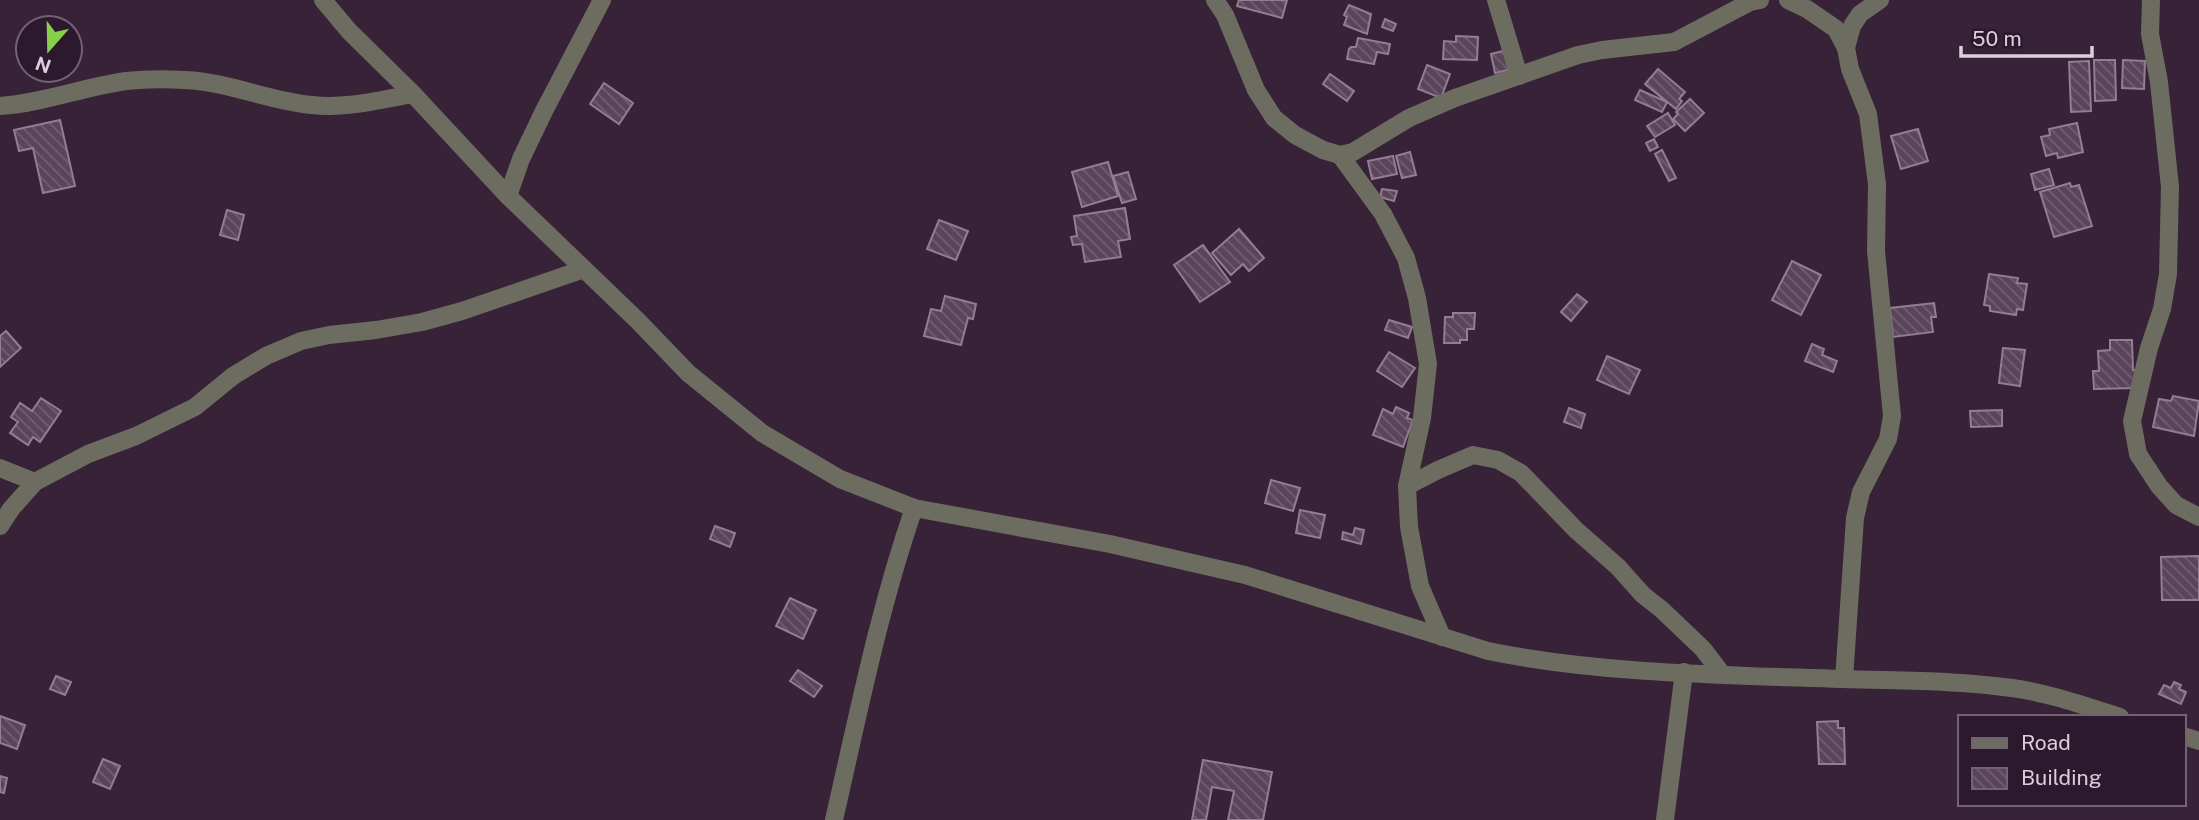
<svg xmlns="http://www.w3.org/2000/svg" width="2199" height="820" font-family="'Public Sans',sans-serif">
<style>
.building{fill:url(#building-back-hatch);stroke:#947c94;stroke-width:2}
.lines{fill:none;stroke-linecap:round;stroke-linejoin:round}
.minor{stroke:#6c6d60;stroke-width:18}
</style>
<defs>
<pattern id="building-back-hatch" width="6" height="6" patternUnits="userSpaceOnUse" patternTransform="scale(1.75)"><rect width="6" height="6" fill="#5a445a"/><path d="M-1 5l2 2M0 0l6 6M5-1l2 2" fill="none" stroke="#715e71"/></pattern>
</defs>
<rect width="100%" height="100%" fill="#372237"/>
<g class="building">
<path d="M1239,0H1287L1282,18L1237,6Z"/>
<path d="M1349,5L1371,14L1367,34L1344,25L1347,17L1344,15Z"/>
<path d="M1385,19L1396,24L1393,31L1382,27Z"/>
<path d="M1456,36L1478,37L1477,60L1443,59L1444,41L1456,42Z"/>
<path d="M1358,38L1390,44L1388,54L1377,52L1374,64L1347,59L1349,49L1351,47H1356Z"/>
<path d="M1507,50L1512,69L1495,73L1491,54Z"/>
<path d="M2094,60H2115L2116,100L2095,101Z"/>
<path d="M2123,60L2145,61L2144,89L2122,88Z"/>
<path d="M2089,61L2091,111L2071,112L2069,62Z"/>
<path d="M1427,65L1450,74L1441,98L1418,89Z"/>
<path d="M1658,69L1685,92L1679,99L1682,101L1676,109L1645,84Z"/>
<path d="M1330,74L1354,91L1347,101L1323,84Z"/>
<path d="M604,83L633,103L619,124L590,104Z"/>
<path d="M1640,90L1667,102L1662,112L1635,100Z"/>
<path d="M1690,99L1704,113L1685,131L1673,119L1678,114L1676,112Z"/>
<path d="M1668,113L1675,125L1655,137L1647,126Z"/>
<path d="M60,120L75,186L43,193L33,148L19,151L14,130Z"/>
<path d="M2077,123L2083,152L2058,158L2057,153L2046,156L2041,137L2050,135L2049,129Z"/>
<path d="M1918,129L1928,161L1901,169L1891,136Z"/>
<path d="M1654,139L1658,147L1650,151L1646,143Z"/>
<path d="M1662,150L1676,178L1669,181L1655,154Z"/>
<path d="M1410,152L1416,175L1402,178L1396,156Z"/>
<path d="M1393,156L1397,174L1372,179L1368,161Z"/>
<path d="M1108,162L1118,196L1082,207L1072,172Z"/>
<path d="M2049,169L2054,185L2035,190L2031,174Z"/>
<path d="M1128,172L1136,199L1122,203L1113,176Z"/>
<path d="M2070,183L2071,187L2079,185L2092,226L2054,237L2040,192Z"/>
<path d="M1382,189L1397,191L1394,201L1380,197Z"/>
<path d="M1125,208L1130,239L1118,241L1121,257L1085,262L1082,244L1073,245L1071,237L1077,236L1074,216Z"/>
<path d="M227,210L244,215L238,240L220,235Z"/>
<path d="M939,220L968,231L956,260L927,249Z"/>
<path d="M1239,229L1264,258L1249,271L1243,264L1231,275L1212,253Z"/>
<path d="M1203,245L1230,282L1200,302L1174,265Z"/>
<path d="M1792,261L1821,275L1801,315L1772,300Z"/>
<path d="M1989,274L2018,278L2017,283L2027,284L2023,310L2017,309L2016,315L1990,311V306L1984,305Z"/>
<path d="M1577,294L1587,302L1571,321L1561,312Z"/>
<path d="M945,296L976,304L973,319L968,318L961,345L924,336L931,309L941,311Z"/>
<path d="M1934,303L1936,317H1931L1933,332L1893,337L1890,308Z"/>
<path d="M1453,313H1475L1474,329H1467V340H1460V343H1444L1445,317H1453Z"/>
<path d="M1389,320L1412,327L1408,338L1385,330Z"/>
<path d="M6,331L21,348L0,367V336Z"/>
<path d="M2110,340H2132L2133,370H2136V388L2094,389L2093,371H2099L2098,351L2110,350Z"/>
<path d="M1812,344L1824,349L1822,355L1837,361L1833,372L1805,361Z"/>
<path d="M2003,348L2025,350L2020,386L1999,383Z"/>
<path d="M1389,352L1415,368L1402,387L1377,371Z"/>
<path d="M1607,356L1640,370L1629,394L1597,380Z"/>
<path d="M2173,396L2199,401L2194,436L2153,427L2159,399L2171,401Z"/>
<path d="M41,398L61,411L40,442L33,437L28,445L10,433L18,422L11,417L20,403L32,411Z"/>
<path d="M1396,407L1409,413L1407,418L1413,420L1403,447L1373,435L1383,409L1393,414Z"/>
<path d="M1569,408L1585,414L1581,428L1564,422Z"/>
<path d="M2002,410V426L1971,427L1970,411Z"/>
<path d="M1271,480L1300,488L1293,511L1265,503Z"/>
<path d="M1300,510L1325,515L1320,538L1296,533Z"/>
<path d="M715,526L735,533L730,547L710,539Z"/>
<path d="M1355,528L1364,530L1361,544L1342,539L1343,532L1353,535Z"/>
<path d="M2199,556V600H2162L2161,557Z"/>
<path d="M790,598L816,610L803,639L776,626Z"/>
<path d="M798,670L822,686L814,697L790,681Z"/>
<path d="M56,676L71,682L65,695L50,689Z"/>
<path d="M2174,682L2181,685L2179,689L2186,692L2181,704L2159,694L2164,685L2171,688Z"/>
<path d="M0,716L25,725L17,749L0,743Z"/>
<path d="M1838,721V728H1844L1845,764H1819L1817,722Z"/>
<path d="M103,759L120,766L110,789L93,782Z"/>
<path d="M1203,760L1272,772L1263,820H1228L1234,791L1212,787L1206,820H1192Z"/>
<path d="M0,776L7,778L4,793L0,792Z"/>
</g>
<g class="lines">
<g class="minor">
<path d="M323,0L349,31L413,94L508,196L638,321L688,373L762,433L840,479L914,508L1110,544L1245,575L1488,651C1601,674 1726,675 1842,679C1899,681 1955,680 2012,688C2049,693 2085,706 2120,717"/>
<path d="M1215,0L1225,15L1256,90L1274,118L1295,135L1323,150L1340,155L1353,152L1409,118L1455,98L1578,55L1602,50L1674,42L1750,2L1760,0"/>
<path d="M1496,0L1519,76"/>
<path d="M1788,0L1807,9L1836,29L1846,48"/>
<path d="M2151,0L2150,34L2159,82L2170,187L2168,274L2162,309L2149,348L2132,421L2138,454L2159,486L2176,505L2199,517"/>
<path d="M0,106C43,103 84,87 126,81C145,79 167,79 185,80C229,82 269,101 312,105C345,109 380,100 413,94"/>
<path d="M1340,155L1383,214L1406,258L1417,298L1428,364L1422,418L1407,486L1409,527L1420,586L1442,637"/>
<path d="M508,196L521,159L544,111L602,0"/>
<path d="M0,468L35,482"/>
<path d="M1407,486L1438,470L1473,455L1498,460L1521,473L1576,530L1618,567L1643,595L1661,609L1703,649L1722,674"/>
<path d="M0,526L11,509L35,482L88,454L136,436L195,407L233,376L266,356L301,341L329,335L376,330L422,322L462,311L584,269"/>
<path d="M1844,679L1855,518L1861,492L1888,439L1892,416L1876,251L1877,184L1868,114L1850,69L1846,48L1852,26L1860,14L1880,0"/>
<path d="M2183,736L2199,741"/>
<path d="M834,820C858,715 879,609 914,508"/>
<path d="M1665,820L1684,672"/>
</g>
</g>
<rect x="1958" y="715" width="228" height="91" fill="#2c192d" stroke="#726273" stroke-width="2"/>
<rect x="1972" y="738" width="35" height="10" fill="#6c6d60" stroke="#726273" stroke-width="2"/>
<text x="2021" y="750" font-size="21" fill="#dccfdc">Road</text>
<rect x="1972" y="768" width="35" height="21" fill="url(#building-back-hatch)" stroke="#726273" stroke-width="2"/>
<text x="2021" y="785" font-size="21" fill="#dccfdc">Building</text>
<g transform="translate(49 49) rotate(200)"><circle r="33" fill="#2c192d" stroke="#726273" stroke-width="2"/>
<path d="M0-5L12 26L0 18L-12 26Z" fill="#87cf4a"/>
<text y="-10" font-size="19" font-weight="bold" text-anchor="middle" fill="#dccfdc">N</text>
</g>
<path d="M1961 46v10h131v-10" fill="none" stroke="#dccfdc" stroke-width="3.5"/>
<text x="1972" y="46" font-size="21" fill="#dccfdc" stroke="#2c192d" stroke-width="5" paint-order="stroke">50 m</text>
</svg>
